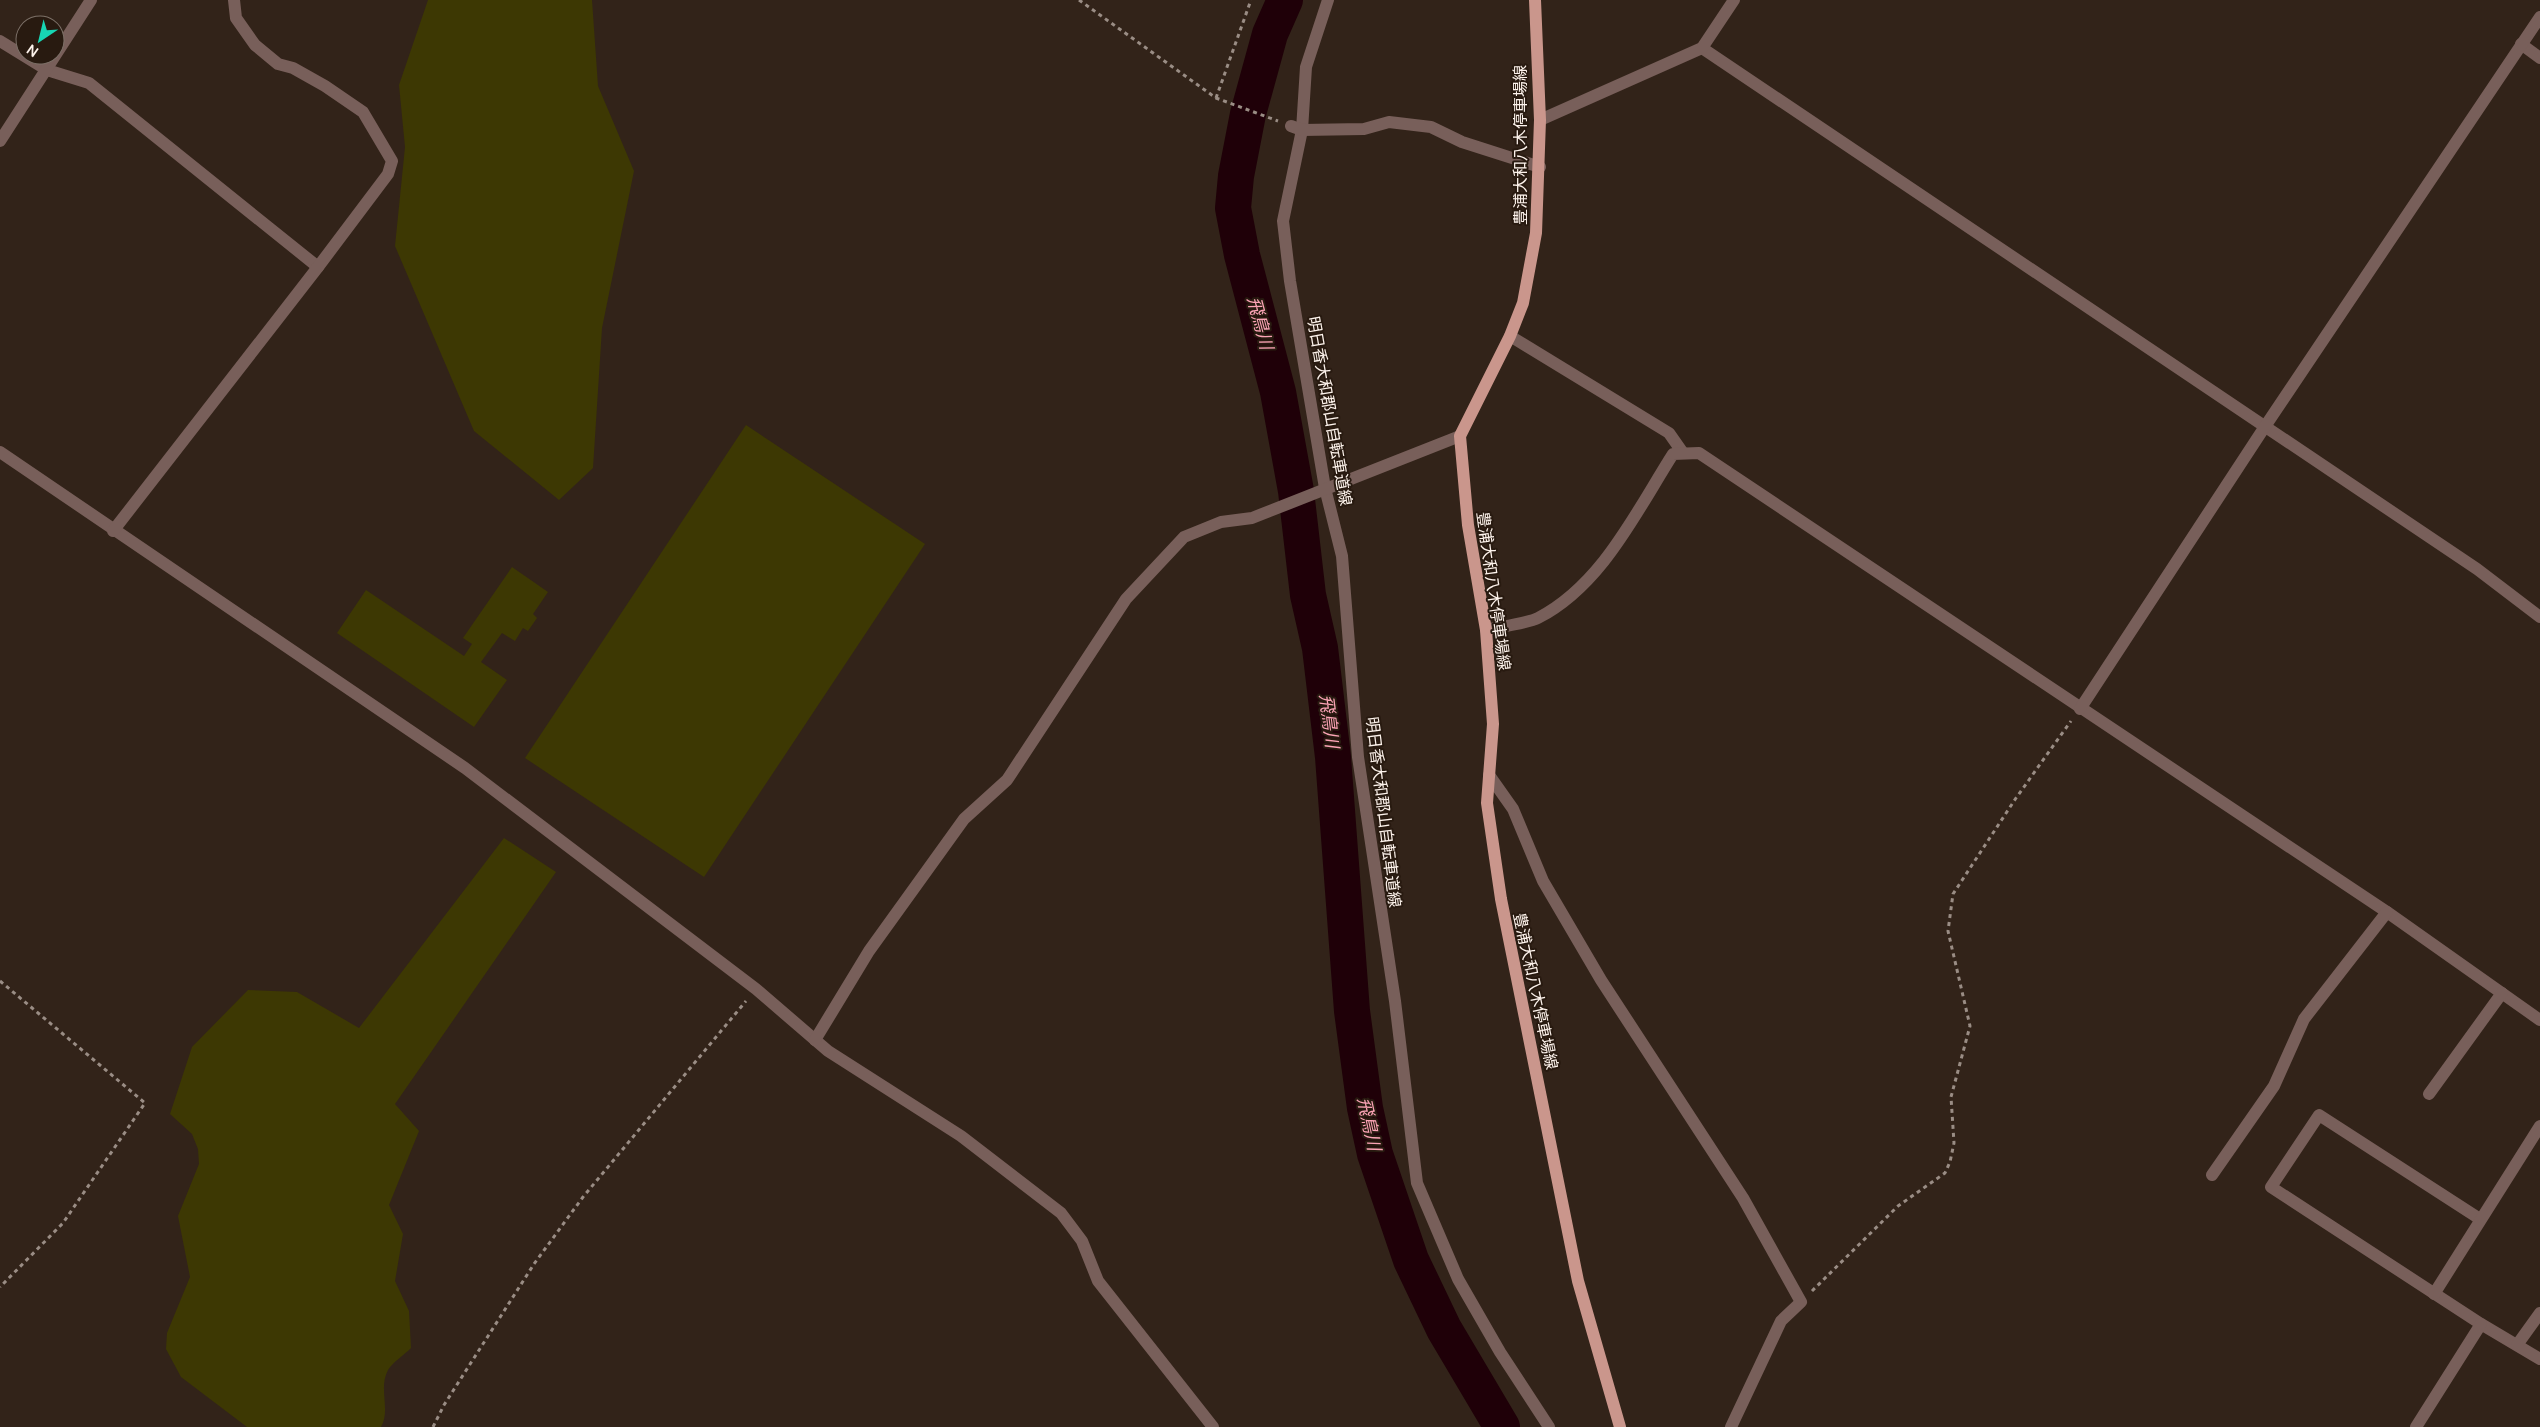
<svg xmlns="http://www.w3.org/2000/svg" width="2540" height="1427" font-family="Manrope,'Noto Sans JP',sans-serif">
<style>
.green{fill:#3d3803}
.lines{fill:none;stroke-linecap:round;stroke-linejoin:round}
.river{stroke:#1f0008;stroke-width:36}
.path{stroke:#9a8d85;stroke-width:3;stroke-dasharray:4 4;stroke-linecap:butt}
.minor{stroke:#785f5a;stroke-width:12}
.major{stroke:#ca968c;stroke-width:12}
.labels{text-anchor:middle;stroke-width:4;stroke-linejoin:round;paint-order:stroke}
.street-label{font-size:16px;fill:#fdf3ec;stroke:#281a10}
.water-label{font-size:18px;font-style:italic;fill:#fca4b6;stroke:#281a10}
</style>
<rect width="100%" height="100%" fill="#322319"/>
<g class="green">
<path d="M428,0H592L598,86L634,171L602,328L593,468L559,500L474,431L395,246L405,147L399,85Z"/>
<path d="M746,425L925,544L704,877L525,758Z"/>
<path d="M512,567L548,592L533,614L537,618L528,631L523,628L515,641L502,633L481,662L507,680L474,727L337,633L366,590L464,656L472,644L463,638Z"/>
<path d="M504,838L556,872L395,1104L419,1131L389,1205L403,1234L395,1281L409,1311L411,1348C404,1355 393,1362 388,1370C378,1388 391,1410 381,1427H247L181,1377L166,1349L167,1333L190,1277L178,1216L199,1164L198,1149L192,1134L170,1114L192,1047L248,990L297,992L359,1028Z"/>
</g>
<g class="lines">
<path class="river" d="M1285,0L1270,34L1248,114L1236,176L1233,208L1242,255L1278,392L1296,491L1308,595L1320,648L1333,757L1352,1011L1365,1108L1375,1154L1411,1260L1444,1329L1502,1427"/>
<g class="path">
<path d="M1079,0L1216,98L1278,121"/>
<path d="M1216,98L1251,0"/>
<path d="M0,981L145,1103L63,1223L0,1287"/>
<path d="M1812,1291L1898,1206L1945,1173L1950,1162L1954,1143L1951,1097L1970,1026L1948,931L1953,894L2016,798L2071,721"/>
<path d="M433,1427L444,1405L534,1264L583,1197L746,1001"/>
</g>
<g class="minor">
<path d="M1328,0L1306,67L1302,130L1283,221L1290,281L1325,488L1342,556L1358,757L1395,1001L1417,1183L1458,1279L1500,1352L1549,1427"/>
<path d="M0,41L47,70L89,83L318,267"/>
<path d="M2521,44L2540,58"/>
<path d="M1702,48L2477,569L2540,617"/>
<path d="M1540,120L1702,48L1734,0"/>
<path d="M1291,126L1302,130L1364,129L1389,122L1431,127L1462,142L1540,167"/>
<path d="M0,141L91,0"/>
<path d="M1510,336L1669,433L1683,453"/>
<path d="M0,452L465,768L756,989L828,1051L961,1136L1061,1213L1082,1241L1098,1281L1213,1427"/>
<path d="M113,531L318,267L388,174L392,161L363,112L325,86L293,68L278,64L255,45L236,18L234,0"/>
<path d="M1486,630C1499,627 1528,623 1538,618C1602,585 1636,512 1673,454L1699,453L2387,912L2540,1020"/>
<path d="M2080,709L2264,428L2540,17"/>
<path d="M1489,775L1513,809L1543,881L1601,980L1743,1198L1801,1302L1781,1321L1731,1427"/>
<path d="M815,1040L869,951L964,819L1007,780L1126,599L1184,537L1221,522L1252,518L1460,436"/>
<path d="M2429,1094L2502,993"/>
<path d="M2212,1175L2274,1086L2304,1019L2387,912"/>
<path d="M2480,1219L2319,1115L2271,1187L2481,1324L2540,1359"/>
<path d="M2434,1294L2540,1126"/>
<path d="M2517,1345L2540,1313"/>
<path d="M2416,1427L2481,1324"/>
</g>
<path class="major" d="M1535,0L1540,120L1536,233L1523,303L1510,336L1460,436L1468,525L1486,630L1493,724L1487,803L1501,899L1578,1281L1620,1427"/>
</g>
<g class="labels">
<g class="street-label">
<text transform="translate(1520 145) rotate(-90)" y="6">豊浦大和八木停車場線</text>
<text transform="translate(1330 411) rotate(80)" y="6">明日香大和郡山自転車道線</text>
<text transform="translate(1494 591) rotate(82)" y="6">豊浦大和八木停車場線</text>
<text transform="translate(1384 812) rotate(83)" y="6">明日香大和郡山自転車道線</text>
<text transform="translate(1536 991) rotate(78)" y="6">豊浦大和八木停車場線</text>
</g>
<g class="water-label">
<text transform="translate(1260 323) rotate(75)" y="6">飛鳥川</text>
<text transform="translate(1329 721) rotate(83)" y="6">飛鳥川</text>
<text transform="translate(1369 1124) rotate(78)" y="6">飛鳥川</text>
</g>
</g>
<g transform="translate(40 40) rotate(215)"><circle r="24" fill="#281a10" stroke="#7d7168"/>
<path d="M0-4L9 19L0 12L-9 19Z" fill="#17d5b3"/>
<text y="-8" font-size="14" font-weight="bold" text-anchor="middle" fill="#fdf3ec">N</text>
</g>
</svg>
